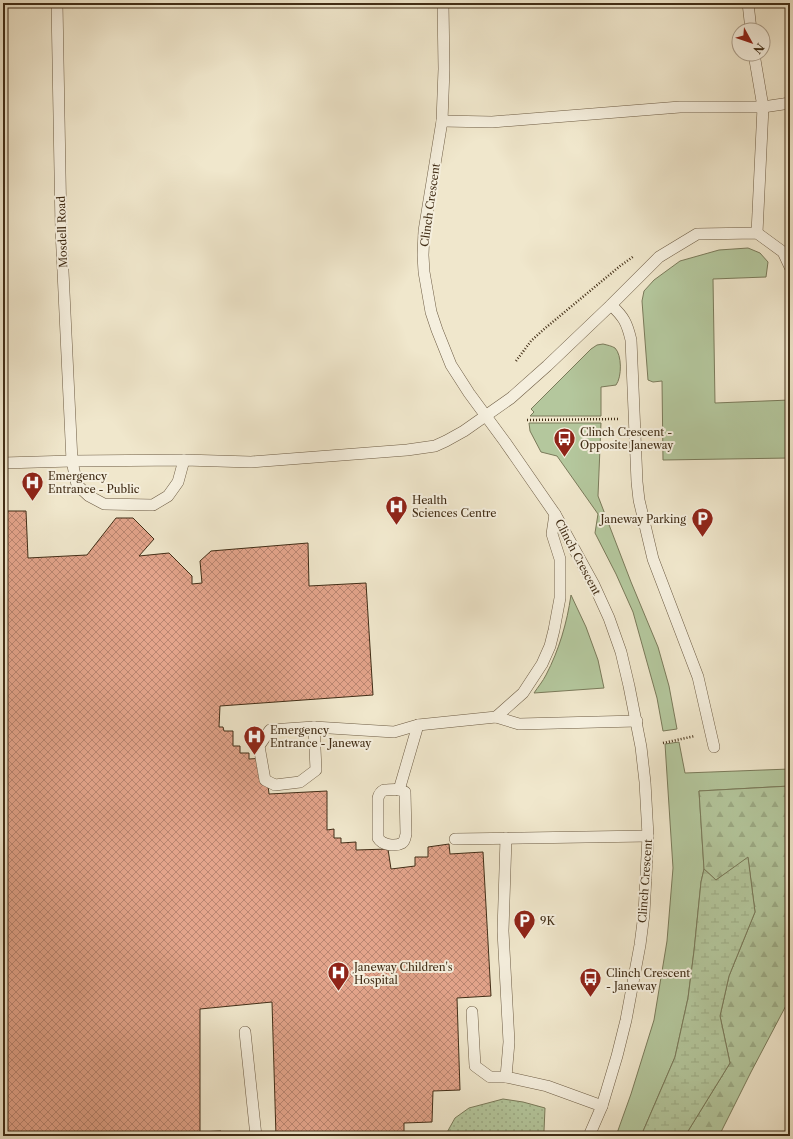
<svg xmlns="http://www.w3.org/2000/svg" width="793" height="1139" font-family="'Libre Caslon Text',serif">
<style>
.grass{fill:#b4c79d;stroke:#7a7a5a}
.forest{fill:url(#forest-firs);stroke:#7a7a5a}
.wetland{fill:url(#wetland-marsh);stroke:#7a7a5a}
.park{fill:url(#park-dots);stroke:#7a7a5a}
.building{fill:url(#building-cross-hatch);stroke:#412d16}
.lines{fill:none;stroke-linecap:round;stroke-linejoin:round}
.service-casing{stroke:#6d5c44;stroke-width:12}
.path{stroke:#412d16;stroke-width:2.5;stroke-dasharray:1 2;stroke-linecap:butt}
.service{stroke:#f5efde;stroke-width:11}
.labels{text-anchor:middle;stroke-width:4;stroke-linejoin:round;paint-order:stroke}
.street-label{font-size:11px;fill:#412d16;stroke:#f5efde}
.poi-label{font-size:11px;fill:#412d16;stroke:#f5efde;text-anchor:start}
</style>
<defs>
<pattern id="forest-firs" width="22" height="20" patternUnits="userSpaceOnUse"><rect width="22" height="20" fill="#b4c79d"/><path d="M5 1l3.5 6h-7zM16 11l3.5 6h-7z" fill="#9cab86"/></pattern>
<pattern id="wetland-marsh" width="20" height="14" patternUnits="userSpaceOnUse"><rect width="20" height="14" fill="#b4c79d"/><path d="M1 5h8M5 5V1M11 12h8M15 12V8" fill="none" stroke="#9cab86"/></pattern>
<pattern id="park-dots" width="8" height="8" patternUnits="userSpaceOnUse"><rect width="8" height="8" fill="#b4c79d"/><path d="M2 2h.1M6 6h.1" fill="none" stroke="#9cab86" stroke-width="1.8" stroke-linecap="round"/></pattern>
<pattern id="building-cross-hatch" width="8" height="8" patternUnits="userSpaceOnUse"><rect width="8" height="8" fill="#e3a48b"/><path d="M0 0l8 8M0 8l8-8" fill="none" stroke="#ba8671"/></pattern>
</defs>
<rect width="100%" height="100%" fill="#f0e7cc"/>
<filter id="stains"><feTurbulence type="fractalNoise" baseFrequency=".005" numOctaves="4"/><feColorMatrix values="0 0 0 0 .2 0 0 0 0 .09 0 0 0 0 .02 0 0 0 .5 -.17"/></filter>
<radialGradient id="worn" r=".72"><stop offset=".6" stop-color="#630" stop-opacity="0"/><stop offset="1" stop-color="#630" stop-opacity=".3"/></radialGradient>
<g class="grass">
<path d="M748,248L760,253L768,262L766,277L713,279L715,403L790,400V458L663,460L662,381L653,382L648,380L642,301L644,291L654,280L680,261L719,250Z"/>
<path d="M603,344C607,345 612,346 615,348C622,355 622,377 616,385L601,387V416H530L534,412L531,409L591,349L597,345Z"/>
<path d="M529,423H601L598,496L631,582L658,647L669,686L677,729L663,731L657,698L633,612L616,574L595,533L598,514L557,456L541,452L530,431Z"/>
<path d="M571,595L586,627L598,660L604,688L534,693C538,687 543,681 546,675C559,650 567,623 571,595Z"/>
<path d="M679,742L685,773L790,769V786L699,791L704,869L701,882L694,951L688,998L675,1057L641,1136H616L631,1094L654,1020L667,941L673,868L665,744Z"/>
</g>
<path class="forest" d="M790,786V998L751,1072L719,1136H685L730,1063L720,1016L729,976L755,912L748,858L716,880L704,869L699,791Z"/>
<path class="wetland" d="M748,857L755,912L729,976L720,1016L730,1063L685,1136H641L675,1057L688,998L694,951L701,882L704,869L716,880Z"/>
<path class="park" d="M503,1099L523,1102L545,1108L544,1131L545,1136H445L455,1118L469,1108Z"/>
<path class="building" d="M3,511H26L28,558L87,555L116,518H133L154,539L139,556L169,553L192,576V584L202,583L200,561L211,551L308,543L309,586L366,583L373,695L220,706L219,727H223L224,731H233V746H240V753H249V759L265,758L269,794L327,791V830L334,829V838H341V843L356,842V850L388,849L391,869L415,866V857H428V847L449,844L450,854L483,852L491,996L457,998L460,1090L433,1091L432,1122L404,1123V1136H276L272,1002L200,1009V1132L221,1131V1136H3Z"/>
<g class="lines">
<defs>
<g id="service">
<path d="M57,3L61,229L72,461L77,485L89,496L104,504L153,505L168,496L178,482L184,460"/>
<path d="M443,3L444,69L442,121L424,231L423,255L424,272L431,312L437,330L451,365L469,393L505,442L555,514L594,585L609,618L621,652L629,686L641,747L645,782L648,836L644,914L640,945L626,1020L617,1056L602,1106L589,1136"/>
<path d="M748,3L751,30"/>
<path d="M754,54L763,107L790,103"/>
<path d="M442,121L492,122L680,107H763L757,233"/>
<path d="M611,305C624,317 627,323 631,340L637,482L639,500L653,559L698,677L714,747"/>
<path d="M3,463L72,461L184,460L251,462L407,450L435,446L446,441L464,431L511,398L547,366L611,305L659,257L697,234L757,233L783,252L790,267"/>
<path d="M496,717L523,693L542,664L550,646L554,630L560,598V559L552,534L555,514"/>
<path d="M314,727L394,732L418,725L496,717L519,724L637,721"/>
<path d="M314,727L316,770L300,782L275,785L265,780L259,746L270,730Z"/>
<path d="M384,790C391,790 400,788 405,792L406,834C405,838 405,841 402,843C395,847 382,845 378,838V798C379,794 380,792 384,790Z"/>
<path d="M399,790L418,725"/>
<path d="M506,838L503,931L509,1042L506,1077L547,1086L602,1106"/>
<path d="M455,839L648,836"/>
<path d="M472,1012L475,1066L490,1077H506"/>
<path d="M245,1032L256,1136"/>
</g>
</defs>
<use href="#service" class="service-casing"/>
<g class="path">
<path d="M516,361L531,341L543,330L620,266L634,256"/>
<path d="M527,420L618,419"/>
<path d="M663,743L695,736"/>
</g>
<use href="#service" class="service"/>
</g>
<defs>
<symbol id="bus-pin" viewBox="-11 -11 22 30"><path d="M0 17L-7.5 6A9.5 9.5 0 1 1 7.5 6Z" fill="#8f2418" stroke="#f5efde"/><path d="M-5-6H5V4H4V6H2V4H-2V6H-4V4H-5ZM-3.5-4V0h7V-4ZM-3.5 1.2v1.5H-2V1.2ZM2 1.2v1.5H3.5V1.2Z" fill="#fff"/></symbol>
<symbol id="hospital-pin" viewBox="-11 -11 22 30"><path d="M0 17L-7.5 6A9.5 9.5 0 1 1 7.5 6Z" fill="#8f2418" stroke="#f5efde"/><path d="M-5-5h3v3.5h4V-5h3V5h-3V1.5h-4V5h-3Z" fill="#fff"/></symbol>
<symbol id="parking-pin" viewBox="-11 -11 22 30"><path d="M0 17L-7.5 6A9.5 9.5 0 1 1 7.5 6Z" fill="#8f2418" stroke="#f5efde"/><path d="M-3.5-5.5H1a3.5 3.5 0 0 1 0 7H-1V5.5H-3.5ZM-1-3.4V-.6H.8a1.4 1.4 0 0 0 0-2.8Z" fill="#fff"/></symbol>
</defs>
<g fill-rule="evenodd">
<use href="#bus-pin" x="552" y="426" width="25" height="34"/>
<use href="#hospital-pin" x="20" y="470" width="25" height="34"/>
<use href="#hospital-pin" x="384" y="494" width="25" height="34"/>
<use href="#parking-pin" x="690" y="506" width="25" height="34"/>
<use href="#hospital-pin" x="242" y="724" width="25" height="34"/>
<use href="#parking-pin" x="512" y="908" width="25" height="34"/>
<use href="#hospital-pin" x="326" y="960" width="25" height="34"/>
<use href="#bus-pin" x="578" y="966" width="25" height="34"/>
</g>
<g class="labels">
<g class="street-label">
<text transform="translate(430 205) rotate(-82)" y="4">Clinch Crescent</text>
<text transform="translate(62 232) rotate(-92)" y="4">Mosdell Road</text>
<text transform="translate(578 557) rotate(62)" y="4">Clinch Crescent</text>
<text transform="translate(645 881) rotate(-86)" y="4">Clinch Crescent</text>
</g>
<g class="poi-label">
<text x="580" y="436">Clinch Crescent -<tspan x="580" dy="13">Opposite Janeway</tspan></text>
<text x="48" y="480">Emergency<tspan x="48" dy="13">Entrance - Public</tspan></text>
<text x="412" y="504">Health<tspan x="412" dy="13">Sciences Centre</tspan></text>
<text x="686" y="523" text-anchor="end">Janeway Parking</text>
<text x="270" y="734">Emergency<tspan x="270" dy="13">Entrance - Janeway</tspan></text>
<text x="540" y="925">9K</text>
<text x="354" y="971">Janeway Children's<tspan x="354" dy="13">Hospital</tspan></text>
<text x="606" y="977">Clinch Crescent<tspan x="606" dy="13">- Janeway</tspan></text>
</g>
</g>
<rect width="793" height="1139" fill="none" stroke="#f0e7cc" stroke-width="16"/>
<rect x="4" y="4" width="785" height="1131" fill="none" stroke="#412d16" stroke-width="2"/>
<rect x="8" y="8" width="777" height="1123" fill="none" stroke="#412d16"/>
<g transform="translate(751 42) rotate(130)"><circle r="19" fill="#f5efde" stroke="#ada18e"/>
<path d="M0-3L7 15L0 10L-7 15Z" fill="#8f2418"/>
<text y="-6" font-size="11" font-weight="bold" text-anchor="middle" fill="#412d16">N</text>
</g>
<rect width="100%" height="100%" filter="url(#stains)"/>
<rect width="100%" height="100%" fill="url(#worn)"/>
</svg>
